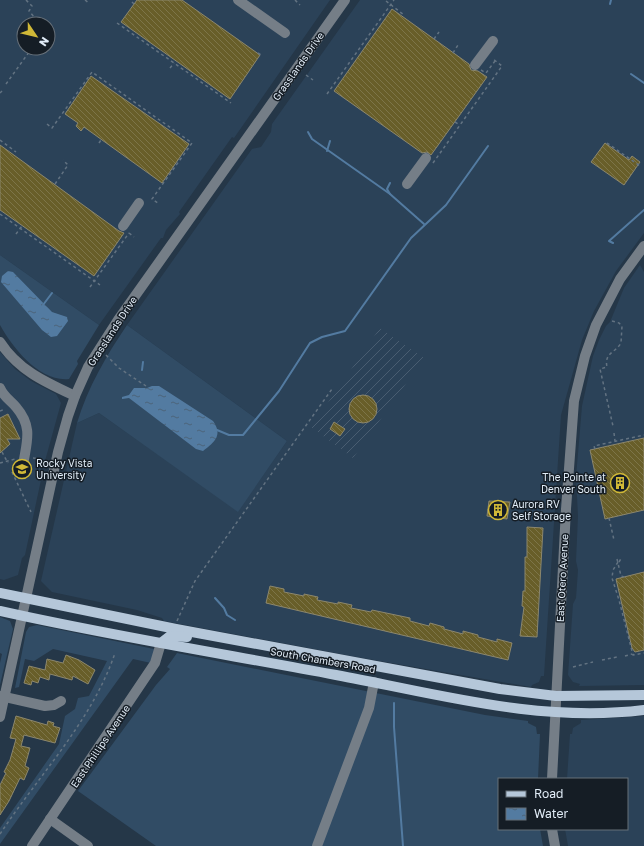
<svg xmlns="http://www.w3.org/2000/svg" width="644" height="846" font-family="'Golos Text',sans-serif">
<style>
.built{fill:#2b4258;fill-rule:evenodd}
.industrial{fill:url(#industrial-furrows)}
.grass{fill:#314c65}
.water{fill:url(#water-ripples)}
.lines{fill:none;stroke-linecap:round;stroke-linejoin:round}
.stream{stroke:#537ba1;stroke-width:2}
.building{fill:url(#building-back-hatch);stroke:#8c876d}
.path{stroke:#637382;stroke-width:1.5;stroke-dasharray:3 3;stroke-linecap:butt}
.minor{stroke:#757e87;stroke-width:10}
.major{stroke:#b5c7d9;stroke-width:10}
.labels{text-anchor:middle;stroke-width:3;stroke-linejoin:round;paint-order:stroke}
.street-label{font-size:10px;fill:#e1ecf7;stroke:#151d25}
.poi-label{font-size:10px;fill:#e1ecf7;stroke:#151d25;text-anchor:start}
</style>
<defs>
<pattern id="industrial-furrows" width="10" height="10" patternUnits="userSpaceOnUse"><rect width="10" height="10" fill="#2b4258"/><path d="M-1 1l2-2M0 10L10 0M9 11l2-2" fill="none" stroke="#495d71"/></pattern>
<pattern id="water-ripples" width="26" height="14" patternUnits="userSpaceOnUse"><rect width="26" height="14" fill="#537ba1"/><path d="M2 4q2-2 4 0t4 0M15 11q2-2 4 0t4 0" fill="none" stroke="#4c647a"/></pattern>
<pattern id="building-back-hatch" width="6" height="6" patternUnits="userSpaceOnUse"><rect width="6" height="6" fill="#685e29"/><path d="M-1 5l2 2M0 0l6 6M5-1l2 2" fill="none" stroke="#7d7549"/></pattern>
</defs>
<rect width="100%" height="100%" fill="#253748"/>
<g class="built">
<path d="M0,0H330L234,138L232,137L179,212L180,214L166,230L163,238H161L99,325L0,255ZM24,24H48V48H24Z"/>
<path d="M360,0H644V233L616,271L594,311L582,340L561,415L544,676H541L539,682L532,685L531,687L351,656L164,621L162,618L137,610L52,592L41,581L77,423L99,413L238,511L287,441L127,325L252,149L261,147L271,132L272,124Z"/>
<path d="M640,265L644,272V685L579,686L580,684L573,682L568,675L573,604L576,598L578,570L576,561L578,516L576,477L582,406L593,356L599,340L606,326L610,322L624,288Z"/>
<path d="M0,352L15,369L31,381L56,394L61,403L45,461L25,555L22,558L18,575L4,580L0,579Z"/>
<path d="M644,716V846H568L565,829H627V779H567L570,734H572L573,728L581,723V720Z"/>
</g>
<path class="industrial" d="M380,328L424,358L353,458L311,427Z"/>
<g class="grass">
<path d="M0,255L99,325L77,361L78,364L69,379C39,382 13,348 0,325Z"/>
<path d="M127,325L287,441L238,512L99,413L77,423C88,387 106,356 127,325Z"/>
<path d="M0,617L10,621L13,629L0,685V663L2,654L0,653Z"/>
<path d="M37,625L159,650L151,663L133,659L0,844V828L59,744L65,716L75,709L78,698L89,696L107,661L53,649L34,661L25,659L19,687L15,688L26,632L29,627Z"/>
<path d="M177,653L485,715L528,721V723L536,727L537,734H540L538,779H499V829H540L543,846H156L78,791L156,685L170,669L167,667Z"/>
</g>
<g class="water">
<path d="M8,271L13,272L52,312L67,317L68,321L57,336L51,337L42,330L1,282L2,276Z"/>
<path d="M152,386H159L213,421C223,435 215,442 203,451L196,449L129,398L122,399V397L129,395L134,388H147Z"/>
</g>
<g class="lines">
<g class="stream">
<path d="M610,4L611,0"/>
<path d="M631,74L644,83"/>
<path d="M308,132L312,139L390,194"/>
<path d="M327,151L330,141"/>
<path d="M390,183L387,189L390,194L424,224"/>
<path d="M613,243L609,241L644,210"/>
<path d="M43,305L52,293"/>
<path d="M142,370L143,362"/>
<path d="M217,430L229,435H243L279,391L310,343L322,337L345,331L411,238L446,205L488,146"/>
<path d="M215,598L224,608L227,615L235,620"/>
<path d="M394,703V727L403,846"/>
</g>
</g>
<g class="building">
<path d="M137,0H182L260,55L230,99L121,22Z"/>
<path d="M392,9L469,64L471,70L478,71L487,77L431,155L427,152L422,153L334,91Z"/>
<path d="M91,76L189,144L162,183L84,127L81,131L76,126L78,123L65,114Z"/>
<path d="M605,143L629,160L632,156L640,162L624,185L591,162Z"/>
<path d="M0,145L119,231L124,233L94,276L0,210Z"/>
<circle cx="363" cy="409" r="14"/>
<path d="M8,414L20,439H7L10,444L0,453V418Z"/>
<path d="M334,422L345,429L340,436L330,429Z"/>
<path d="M644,438V510L605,519L590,450Z"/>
<path d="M489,501L510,502L507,519L487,516Z"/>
<path d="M527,527L543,528L537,637L520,636L524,607L522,606L523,591H525V557H527Z"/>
<path d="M644,572V650L635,652L632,648L616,579Z"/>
<path d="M270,586L284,589V592L304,596V594L318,597L317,600L338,604V602L352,605L351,608L371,612L372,610L410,618V621L429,626L430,623L444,627V629L463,634V631L478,635V637L497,642V639L512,643L508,660L266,603Z"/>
<path d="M66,655L79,660L95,670L88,684L73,676L72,680L50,674L49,680L40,677L38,683L32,681L31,685L24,683L29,666L45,670L47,659L63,663Z"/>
<path d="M16,716L47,725L48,721L54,723L53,726L60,728L55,743L24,735L21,746L30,748L25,766L29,768L24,780L20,778L9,801L0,815V785L6,773L4,772L10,760L16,739L10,738Z"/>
</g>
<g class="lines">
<g class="path">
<path d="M26,0L32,6L29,11L40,24"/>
<path d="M85,0L89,3"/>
<path d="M295,0L300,5"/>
<path d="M386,1L404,15"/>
<path d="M132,2L134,4"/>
<path d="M117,23L231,103"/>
<path d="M434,39L439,32"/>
<path d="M258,53L263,56"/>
<path d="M453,53L458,45"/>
<path d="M170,68L174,63"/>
<path d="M481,70L486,73L495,61"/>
<path d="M306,75L313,80"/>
<path d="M6,84L32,48"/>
<path d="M0,93L2,91"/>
<path d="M327,94L394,0"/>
<path d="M455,122L460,125"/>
<path d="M47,124L52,128L92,72L192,143L152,199L158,203"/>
<path d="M0,140L16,152"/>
<path d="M99,143L101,140"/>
<path d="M607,143L640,166"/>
<path d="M433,163L502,66L493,59"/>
<path d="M55,184L68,165L63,160"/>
<path d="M0,214L100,285"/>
<path d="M129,233L134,237"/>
<path d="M16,234L22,226"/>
<path d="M90,287L129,233"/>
<path d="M612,321L619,323L622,326L621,343C615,353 604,353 607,367L600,369L613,426"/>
<path d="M106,355L119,368L146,386"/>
<path d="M0,411L5,409"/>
<path d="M614,433L615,441"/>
<path d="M595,449L594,446L644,435"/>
<path d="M2,452L8,463"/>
<path d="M33,458L41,459"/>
<path d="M0,463L15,459"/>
<path d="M12,472L31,512"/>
<path d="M609,518L614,540"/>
<path d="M617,559L621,576L625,577"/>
<path d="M618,562L613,570L612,578L619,600L633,655L644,653"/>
<path d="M619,562L622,557"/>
<path d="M177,621L195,581L332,389"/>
<path d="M625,656L632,654"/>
<path d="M602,660L617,657"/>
<path d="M573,667L593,662"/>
<path d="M0,834C39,775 92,721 115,653"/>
</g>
<g class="minor">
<path d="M238,0L285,33"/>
<path d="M475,65L493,41"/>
<path d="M407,184L426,158"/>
<path d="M123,226L139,203"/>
<path d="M0,342C18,370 45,382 75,396"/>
<path d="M0,388C4,397 10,400 16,407C34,428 26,443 23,466"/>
<path d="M0,696L45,706L54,705L61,701"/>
<path d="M0,717L58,452L68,416L75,396L88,367L118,320L345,0"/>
<path d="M552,779L566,509L574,401L585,356L596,325L620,279L644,246"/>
<path d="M50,819L88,846"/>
<path d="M552,829L555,846"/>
<path d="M32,846L155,663L161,643"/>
<path d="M317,846L369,708L374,682"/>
</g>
<g class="major">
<path d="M0,593L176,629L500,689L556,696L644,695"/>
<path d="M0,611C111,636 224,654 336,675C439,694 538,723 644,710"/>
<path d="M161,643L170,636L187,637"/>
</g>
</g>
<defs>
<symbol id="university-ring" viewBox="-11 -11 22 22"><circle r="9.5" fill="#151d25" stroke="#d0b837" stroke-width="1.5"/><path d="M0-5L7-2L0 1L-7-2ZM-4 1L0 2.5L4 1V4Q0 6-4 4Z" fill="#d0b837"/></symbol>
<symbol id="building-ring" viewBox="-11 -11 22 22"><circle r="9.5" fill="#151d25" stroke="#d0b837" stroke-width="1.5"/><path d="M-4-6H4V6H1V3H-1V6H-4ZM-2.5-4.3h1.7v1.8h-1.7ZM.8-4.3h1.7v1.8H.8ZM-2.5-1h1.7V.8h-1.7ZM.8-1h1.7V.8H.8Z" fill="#d0b837"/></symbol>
</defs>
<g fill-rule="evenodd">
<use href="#university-ring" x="11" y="458" width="22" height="22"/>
<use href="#building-ring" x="609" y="472" width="22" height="22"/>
<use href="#building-ring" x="487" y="499" width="22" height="22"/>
</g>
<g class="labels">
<g class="street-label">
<text transform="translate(298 66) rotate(-55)" y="4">Grasslands Drive</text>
<text transform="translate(112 331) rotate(-57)" y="4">Grasslands Drive</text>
<text transform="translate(562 578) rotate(-87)" y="4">East Otero Avenue</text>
<text transform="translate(323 660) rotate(10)" y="4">South Chambers Road</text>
<text transform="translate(100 746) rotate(-56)" y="4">East Phillips Avenue</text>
</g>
<g class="poi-label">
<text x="36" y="467">Rocky Vista<tspan x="36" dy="12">University</tspan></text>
<text x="606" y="481" text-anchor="end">The Pointe at<tspan x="606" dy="12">Denver South</tspan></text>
<text x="512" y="508">Aurora RV<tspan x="512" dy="12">Self Storage</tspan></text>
</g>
</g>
<rect x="498" y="778" width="130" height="52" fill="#151d25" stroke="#677079"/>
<rect x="506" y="791" width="20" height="6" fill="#b5c7d9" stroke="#677079"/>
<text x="534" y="798" font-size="12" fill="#e1ecf7">Road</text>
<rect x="506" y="808" width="20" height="12" fill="url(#water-ripples)" stroke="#677079"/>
<text x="534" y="818" font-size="12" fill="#e1ecf7">Water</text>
<g transform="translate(36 36) rotate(125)"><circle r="19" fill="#151d25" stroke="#677079"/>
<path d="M0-3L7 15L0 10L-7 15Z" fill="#d0b837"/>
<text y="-6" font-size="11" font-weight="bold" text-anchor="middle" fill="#e1ecf7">N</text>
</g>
</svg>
